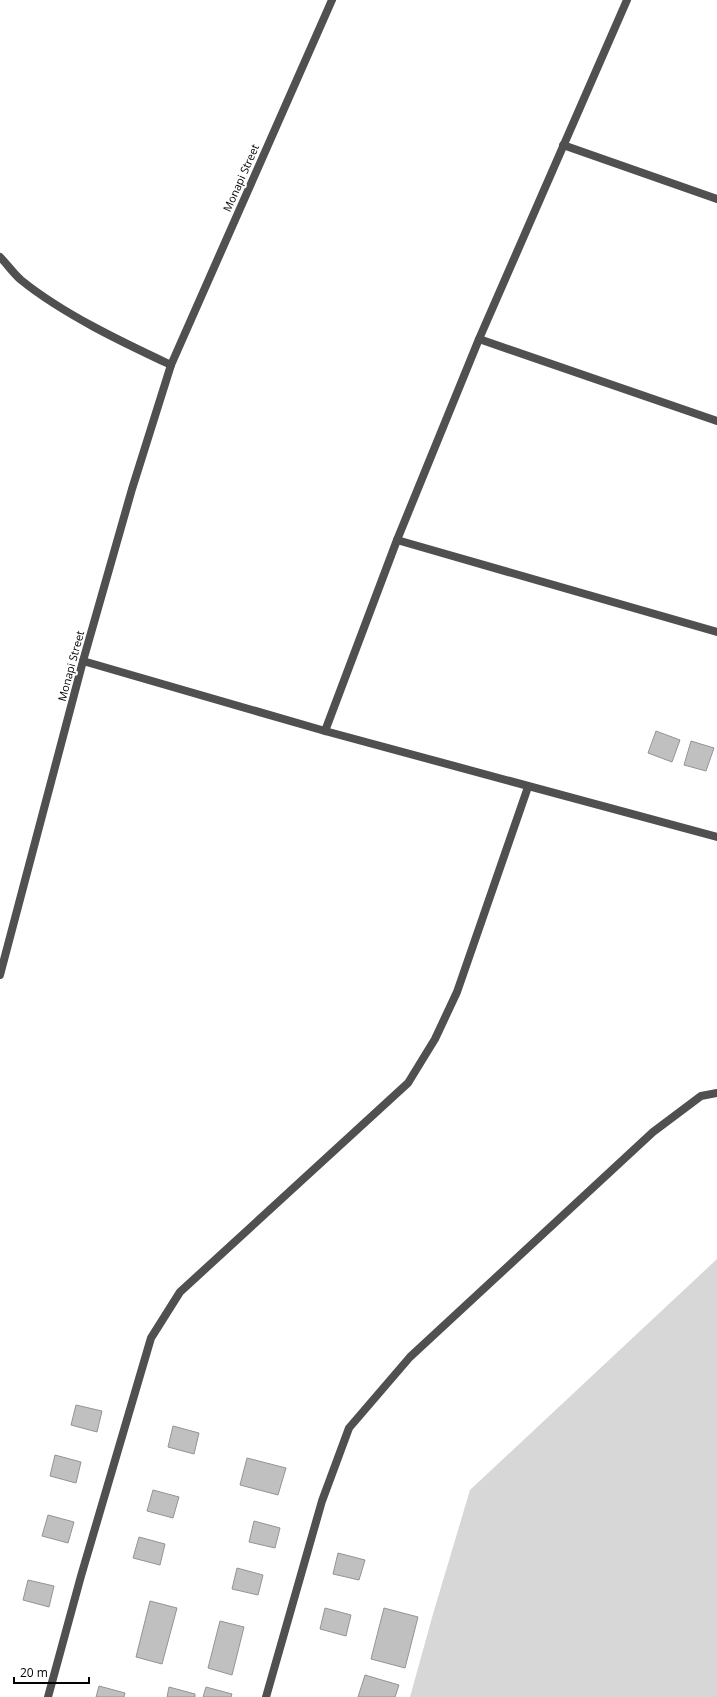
<svg xmlns="http://www.w3.org/2000/svg" width="717" height="1697" font-family="'Open Sans',sans-serif">
<style>
.green{fill:#d7d7d7}
.building{fill:#c0c0c0;stroke:#949494}
.lines{fill:none;stroke-linecap:round;stroke-linejoin:round}
.minor{stroke:#505050;stroke-width:8}
.tertiary{stroke:#505050;stroke-width:8}
.labels{text-anchor:middle;stroke-width:4;stroke-linejoin:round;paint-order:stroke}
.street-label{font-size:11px;fill:#000;stroke:#fff}
</style>
<rect width="100%" height="100%" fill="#fff"/>
<path class="green" d="M717,1259V1697H410L433,1614L470,1490Z"/>
<g class="building">
<path d="M656,731L680,740L672,762L648,753Z"/>
<path d="M691,741L714,748L706,771L684,765Z"/>
<path d="M76,1405L102,1411L97,1432L71,1425Z"/>
<path d="M173,1426L199,1433L194,1454L168,1447Z"/>
<path d="M55,1455L81,1462L76,1483L50,1476Z"/>
<path d="M247,1458L286,1468L278,1495L240,1485Z"/>
<path d="M153,1490L179,1497L173,1518L147,1511Z"/>
<path d="M48,1515L74,1522L68,1543L42,1536Z"/>
<path d="M254,1521L280,1528L275,1548L249,1542Z"/>
<path d="M139,1537L165,1544L160,1565L133,1558Z"/>
<path d="M338,1553L365,1560L359,1580L333,1574Z"/>
<path d="M237,1568L263,1575L258,1595L232,1589Z"/>
<path d="M28,1580L54,1586L49,1607L23,1600Z"/>
<path d="M150,1601L177,1608L162,1664L136,1657Z"/>
<path d="M325,1608L351,1615L346,1636L320,1629Z"/>
<path d="M384,1608L418,1617L405,1668L371,1659Z"/>
<path d="M220,1621L244,1627L232,1675L208,1668Z"/>
<path d="M365,1675L399,1685L395,1697H358Z"/>
<path d="M99,1686L125,1693L124,1697H96Z"/>
<path d="M169,1687L195,1694V1697H167Z"/>
<path d="M206,1687L232,1694L231,1697H203Z"/>
</g>
<g class="lines">
<g class="minor">
<path d="M563,145L717,199"/>
<path d="M0,257C7,264 13,273 21,280C63,314 122,342 171,365"/>
<path d="M479,339L717,421"/>
<path d="M397,540L717,632"/>
<path d="M83,661L325,731L717,837"/>
<path d="M325,731L397,540L479,339L627,0"/>
<path d="M48,1697L81,1576L151,1338L180,1292L408,1083L435,1039L457,992L528,787"/>
<path d="M266,1697L322,1501L349,1428L410,1357L653,1132L701,1096L717,1093"/>
</g>
<path class="tertiary" d="M0,975L83,661L132,489L171,365L332,0"/>
</g>
<g class="labels">
<g class="street-label">
<text transform="translate(241 178) rotate(-66)" y="4">Monapi Street</text>
<text transform="translate(71 666) rotate(-75)" y="4">Monapi Street</text>
</g>
</g>
<path d="M14 1677v6h75v-6" fill="none" stroke="#000000" stroke-width="2"/>
<text x="20" y="1677" font-size="12" fill="#000000" stroke="#ffffff" stroke-width="3" paint-order="stroke">20 m</text>
</svg>
